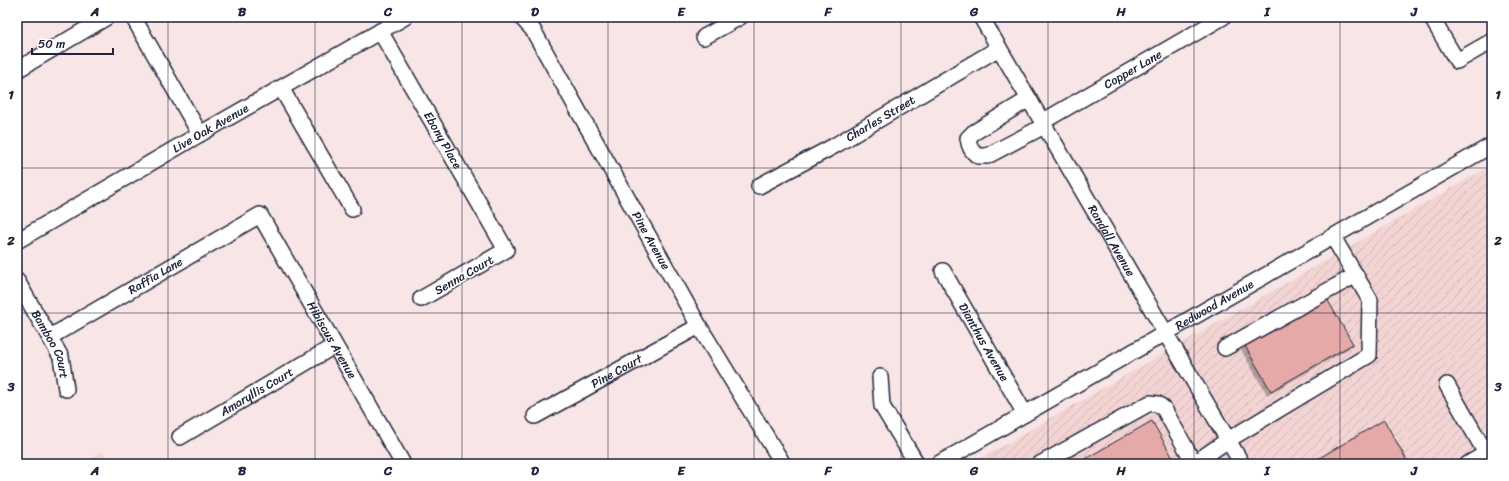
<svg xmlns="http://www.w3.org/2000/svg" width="1509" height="481" font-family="Sriracha,sans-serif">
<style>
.built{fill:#f2d4d3}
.industrial{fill:url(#industrial-furrows)}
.building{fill:#e5aaa8;stroke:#22223b;filter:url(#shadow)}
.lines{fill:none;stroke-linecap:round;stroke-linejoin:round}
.minor-casing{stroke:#22223b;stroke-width:18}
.minor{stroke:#fff;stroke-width:15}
.grid{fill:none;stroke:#22223b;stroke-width:1;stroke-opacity:0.55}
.labels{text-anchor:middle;stroke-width:3.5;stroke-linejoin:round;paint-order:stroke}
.street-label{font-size:12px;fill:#22223b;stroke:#fff}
.neatline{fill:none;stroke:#22223b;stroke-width:1.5}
.grid-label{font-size:13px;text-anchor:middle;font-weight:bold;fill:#22223b}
</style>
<defs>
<pattern id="industrial-furrows" width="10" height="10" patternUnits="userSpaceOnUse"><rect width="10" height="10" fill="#f2d4d3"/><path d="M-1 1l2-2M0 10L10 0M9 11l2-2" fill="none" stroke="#cfb6b6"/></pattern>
<filter id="shadow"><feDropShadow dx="-3.5" dy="3.5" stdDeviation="0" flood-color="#0004"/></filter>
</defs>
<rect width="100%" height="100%" fill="#f7e6e5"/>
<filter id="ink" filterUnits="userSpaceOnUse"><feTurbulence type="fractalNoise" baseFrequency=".025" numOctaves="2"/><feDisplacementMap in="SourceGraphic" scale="8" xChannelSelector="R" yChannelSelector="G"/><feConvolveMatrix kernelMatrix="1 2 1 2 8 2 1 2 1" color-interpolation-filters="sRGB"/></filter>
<g filter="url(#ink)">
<path class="built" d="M102,452L109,464H80Z"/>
<path class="industrial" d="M1492,165V464H971Z"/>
<g class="building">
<path d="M1327,299L1353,344L1271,391L1245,346Z"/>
<path d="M1384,420L1409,464H1309Z"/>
<path d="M1152,421L1174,460L1166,464H1076Z"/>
</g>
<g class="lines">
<defs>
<g id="minor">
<path d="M133,17L200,134"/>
<path id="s1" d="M521,17L533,30L699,326L783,464"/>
<path id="s2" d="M981,17L1242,464"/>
<path d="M1431,17L1457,61L1492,41"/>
<path id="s3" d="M380,31L506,250L421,299"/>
<path d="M704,37L740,17"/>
<path d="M17,70L107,17"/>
<path d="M281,88L352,209"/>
<path d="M1029,99L973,133L968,138C969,146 971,151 978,156H987L1044,126"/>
<path id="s4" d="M1042,122L1223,17"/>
<path id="s5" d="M759,186L834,146L999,48"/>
<path id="s6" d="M17,241L200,134L405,17"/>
<path id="s7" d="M943,271L1025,414"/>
<path id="s8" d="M17,281L61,357L66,389"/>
<path id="s9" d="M50,337L260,215L403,464"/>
<path d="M1225,348L1356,275"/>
<path d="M880,377L882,406L917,464"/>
<path d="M1447,385L1492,464"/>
<path id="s10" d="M535,416L699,326"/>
<path id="s11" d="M180,437L334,346"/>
<path id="s12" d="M938,464L1492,145"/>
<path d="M1040,464L1150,403L1158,404L1164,409L1194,463"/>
<path d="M1193,464L1228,440L1369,355L1370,300L1333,237"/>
<path d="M1468,464L1492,450"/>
</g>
</defs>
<use href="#minor" class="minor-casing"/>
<use href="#minor" class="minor"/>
</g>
</g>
<path class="grid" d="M168,17V464M315,17V464M462,17V464M608,17V464M754,17V464M901,17V464M1048,17V464M1194,17V464M1340,17V464M17,168H1492M17,313H1492"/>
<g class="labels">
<g class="street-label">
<text dy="4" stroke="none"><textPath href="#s4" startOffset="105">Copper Lane</textPath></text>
<text dy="4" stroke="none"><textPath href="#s5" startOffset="139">Charles Street</textPath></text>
<text dy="4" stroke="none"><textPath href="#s6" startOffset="224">Live Oak Avenue</textPath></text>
<text dy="4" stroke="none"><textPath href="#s3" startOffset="126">Ebony Place</textPath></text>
<text dy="4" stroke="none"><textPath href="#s1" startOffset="259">Pine Avenue</textPath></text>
<text dy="4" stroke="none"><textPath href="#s2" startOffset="259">Randall Avenue</textPath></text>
<text transform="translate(464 275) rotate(-30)" y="4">Senna Court</text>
<text dy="4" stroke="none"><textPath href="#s9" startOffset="122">Raffia Lane</textPath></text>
<text dy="4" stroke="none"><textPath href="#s12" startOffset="319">Redwood Avenue</textPath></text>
<text dy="4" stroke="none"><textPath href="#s9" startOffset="387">Hibiscus Avenue</textPath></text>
<text dy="4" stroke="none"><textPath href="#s7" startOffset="82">Dianthus Avenue</textPath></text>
<text dy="4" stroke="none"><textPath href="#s8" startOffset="72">Bamboo Court</textPath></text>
<text dy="4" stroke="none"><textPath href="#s10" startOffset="93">Pine Court</textPath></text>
<text dy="4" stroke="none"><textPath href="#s11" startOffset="89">Amaryllis Court</textPath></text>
</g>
</g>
<rect width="1509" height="481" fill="none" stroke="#fff" stroke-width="44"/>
<path d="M32 48v6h81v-6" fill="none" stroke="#22223b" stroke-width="2"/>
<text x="38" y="48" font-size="12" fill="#22223b" stroke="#ffffff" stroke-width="3" paint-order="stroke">50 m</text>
<rect x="22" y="22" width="1465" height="437" class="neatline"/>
<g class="grid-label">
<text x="95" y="16">A</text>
<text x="242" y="16">B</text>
<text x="388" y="16">C</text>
<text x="535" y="16">D</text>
<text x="681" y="16">E</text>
<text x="828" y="16">F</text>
<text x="974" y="16">G</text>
<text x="1121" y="16">H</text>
<text x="1267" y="16">I</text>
<text x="1414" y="16">J</text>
<text x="11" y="99">1</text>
<text x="1498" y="99">1</text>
<text x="11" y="245">2</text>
<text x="1498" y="245">2</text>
<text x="11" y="391">3</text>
<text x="1498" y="391">3</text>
<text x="95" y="475">A</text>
<text x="242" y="475">B</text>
<text x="388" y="475">C</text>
<text x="535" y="475">D</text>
<text x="681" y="475">E</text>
<text x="828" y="475">F</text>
<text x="974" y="475">G</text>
<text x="1121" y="475">H</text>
<text x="1267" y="475">I</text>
<text x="1414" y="475">J</text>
</g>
</svg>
